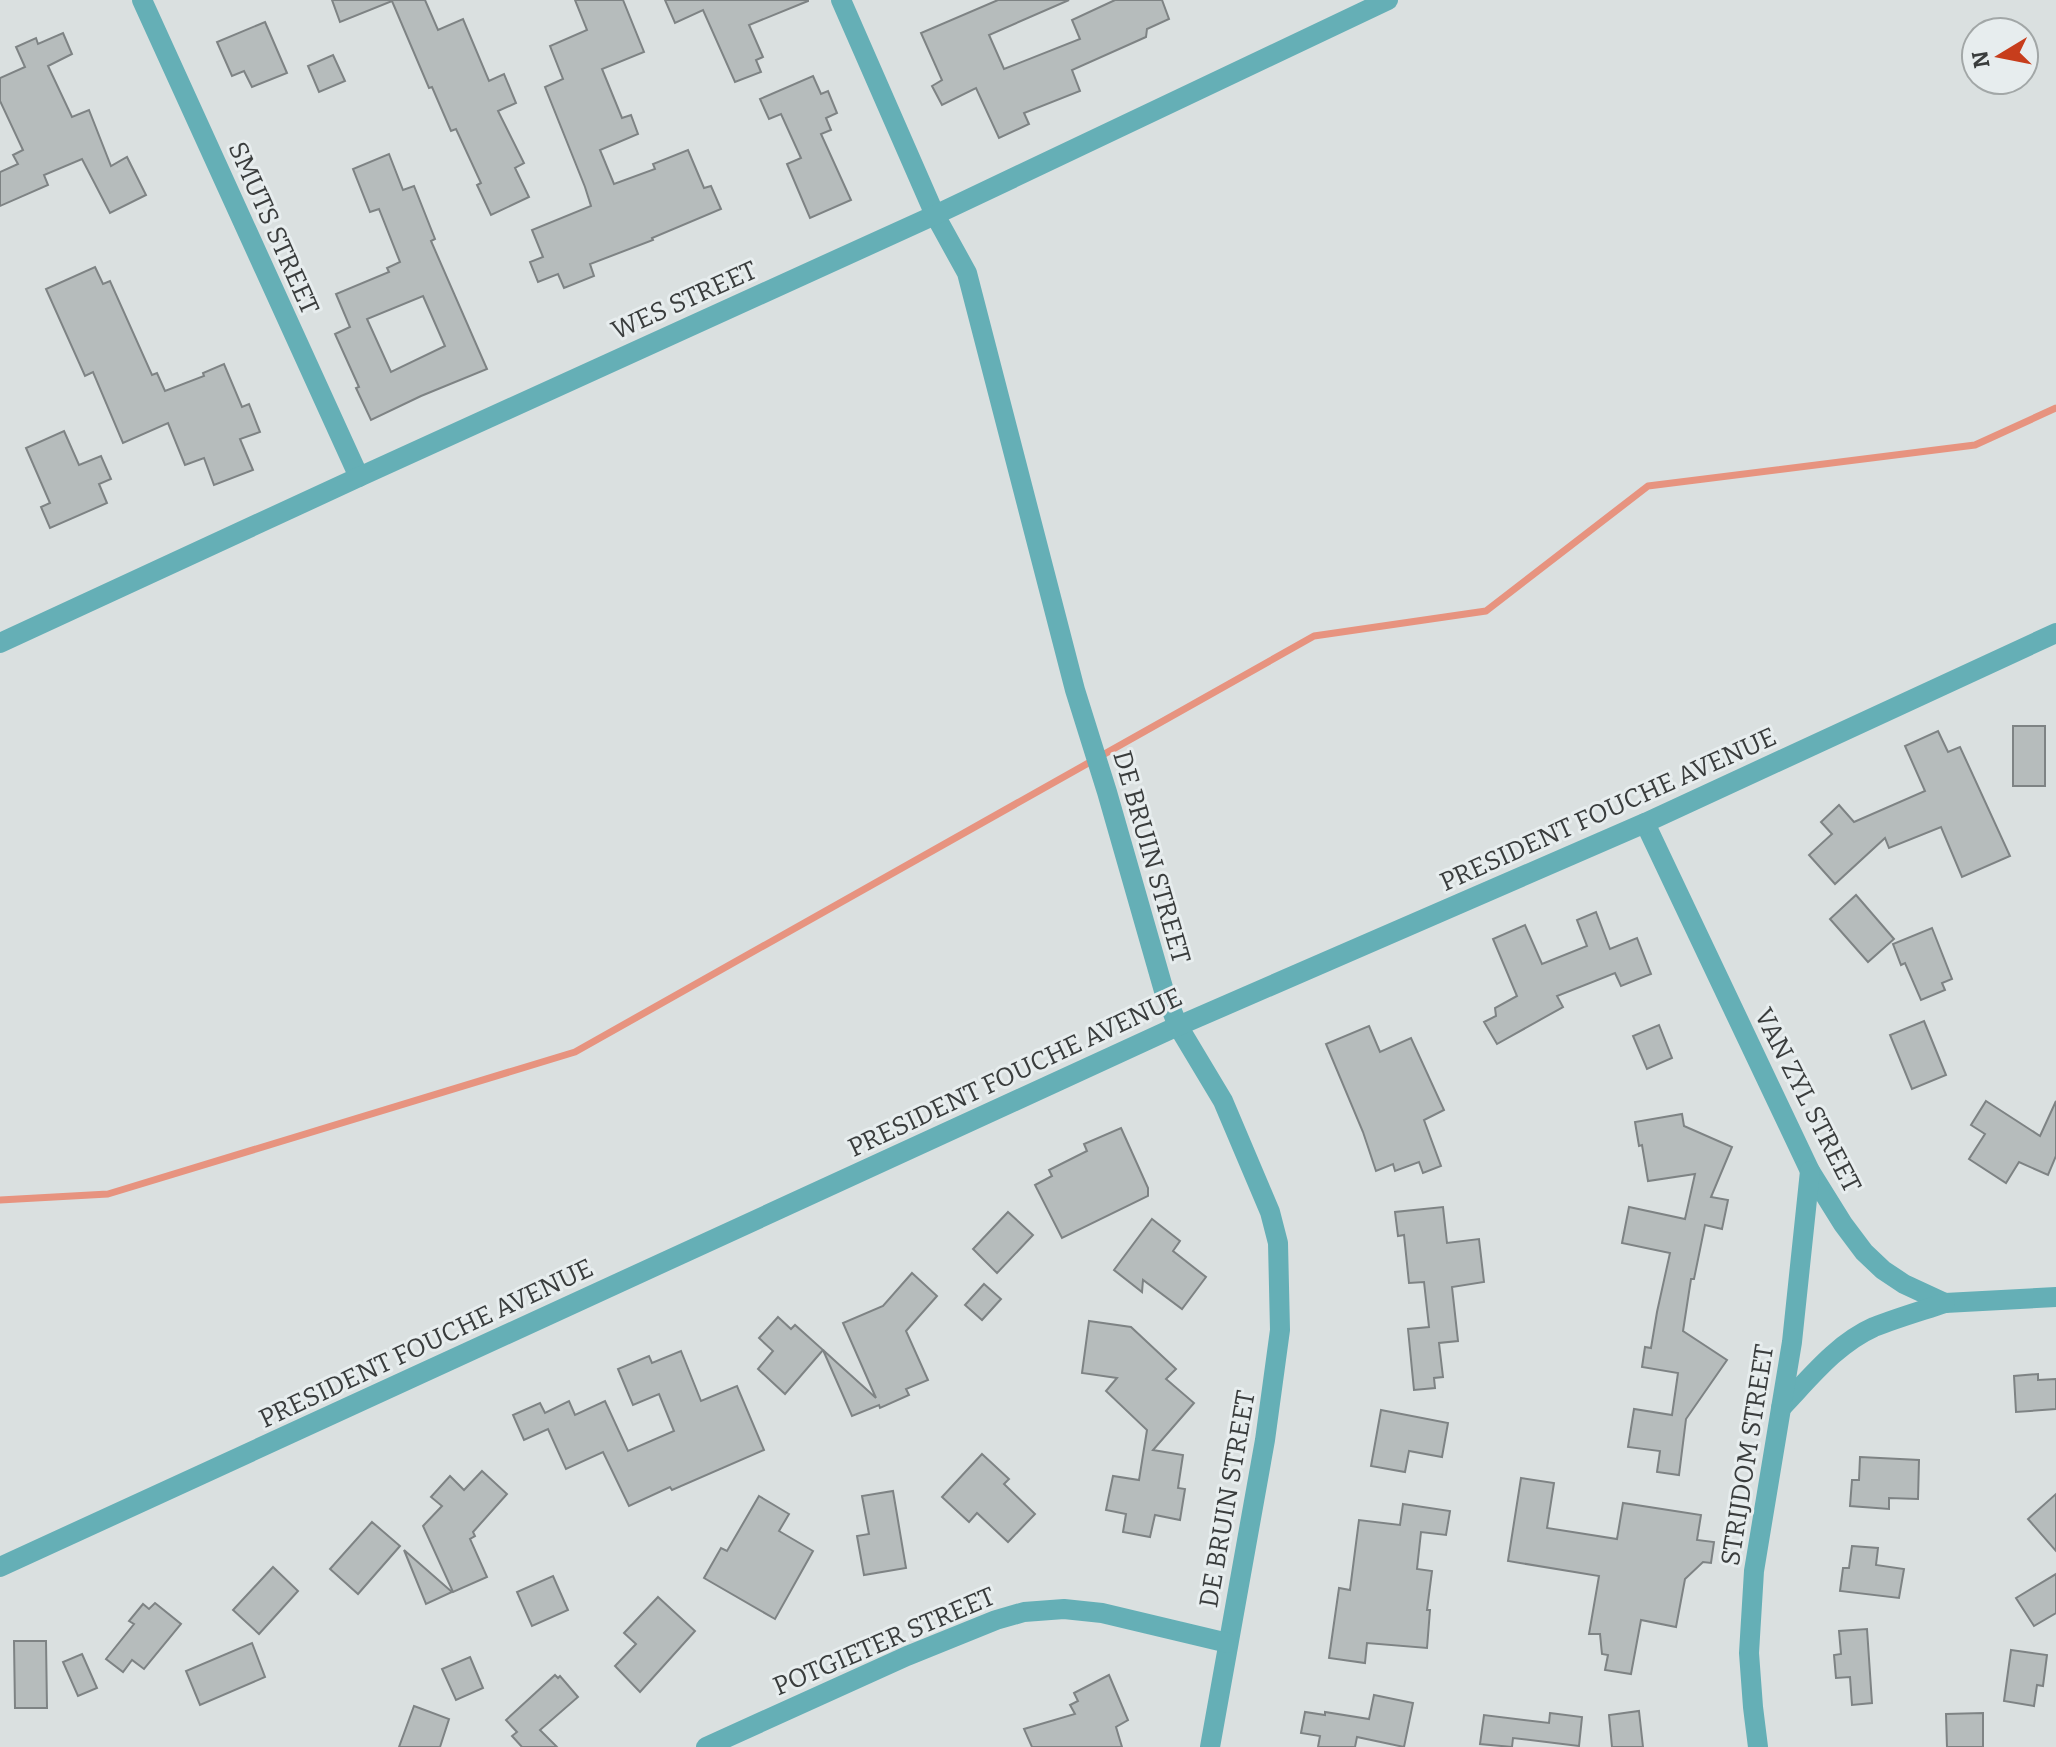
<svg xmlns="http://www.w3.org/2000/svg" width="2056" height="1747" font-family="Bitter,serif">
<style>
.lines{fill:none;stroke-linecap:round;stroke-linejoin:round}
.stream{stroke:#e7937f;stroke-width:7}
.building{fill:#b6bcbc;stroke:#7e8384;stroke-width:2;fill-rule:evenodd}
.minor{stroke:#65afb6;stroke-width:20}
.labels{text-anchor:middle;stroke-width:6;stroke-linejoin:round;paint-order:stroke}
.street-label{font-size:26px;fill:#3a3d3d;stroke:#e7edee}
</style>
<rect width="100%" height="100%" fill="#dae0e0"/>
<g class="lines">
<path class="stream" d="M0,1200L108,1194L575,1052L1314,636L1486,611L1648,486L1975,445L2056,408"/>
</g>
<g class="building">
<path d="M332,0H425L438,30L463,19L489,81L504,74L516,103L498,111L524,163L515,168L529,197L491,215L477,185L481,183L456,129L451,131L432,87L429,88L392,1L340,22Z"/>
<path d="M575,0H623L644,52L602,69L622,118L631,115L638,134L600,150L614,184L655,169L653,164L688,150L704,188L711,186L721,209L652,238L653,240L590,264L594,276L564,288L558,274L538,282L530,262L543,257L532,230L591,206L585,187L545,87L563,79L550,46L587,30Z"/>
<path d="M665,0H808V1L749,25L763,57L756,60L761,72L735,82L703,10L675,23Z"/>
<path d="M998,0H1069L989,35L1004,69L1080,39L1072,20L1115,0H1162L1169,19L1147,29L1146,37L1072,70L1080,91L1024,113L1029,124L999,138L976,88L942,105L932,86L942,80L921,33Z"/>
<path d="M265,22L287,73L252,87L244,71L232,76L217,42Z"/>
<path d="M63,33L72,54L48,66L72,117L89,110L111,166L127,157L146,195L110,213L82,159L44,175L48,185L0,206V172L18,164L13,155L23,150L0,101V78L25,67L16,47L36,38L38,44Z"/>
<path d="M333,55L345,81L319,92L308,66Z"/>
<path d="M813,76L821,94L828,91L837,113L826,118L831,130L821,134L851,200L810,218L787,164L801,158L781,114L769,119L760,99Z"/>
<path d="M389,154L403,190L414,186L435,239L431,241L487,369L421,396L371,420L356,388L359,387L335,334L350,327L336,294L389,272L387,268L400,262L379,209L370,212L353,169ZM423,296L445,346L391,372L367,319Z"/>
<path d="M95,267L103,284L110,281L152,375L157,373L165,391L204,376L203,373L224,364L242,407L249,404L260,432L240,439L253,470L214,485L204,458L185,465L168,423L123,443L93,372L85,376L46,289Z"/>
<path d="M64,431L79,465L101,456L111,479L99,484L107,503L50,528L41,507L50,503L26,448Z"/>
<rect x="2013" y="726" width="32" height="60"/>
<path d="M1938,731L1948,752L1960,747L2010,856L1962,877L1941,827L1889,848L1885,838L1835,884L1809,855L1832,834L1821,822L1839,805L1854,822L1925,791L1905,746Z"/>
<path d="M1856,895L1894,939L1868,962L1830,919Z"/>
<path d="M1596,912L1610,949L1637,938L1651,974L1621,986L1615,973L1557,996L1563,1007L1497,1044L1484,1022L1496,1016L1495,1008L1517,996L1493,939L1525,925L1542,964L1587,946L1577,920Z"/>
<path d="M1932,928L1952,979L1942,983L1945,990L1921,1000L1905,963L1901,965L1893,944Z"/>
<path d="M1924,1021L1946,1075L1912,1089L1890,1035Z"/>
<path d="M1659,1025L1672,1058L1647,1069L1633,1036Z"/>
<path d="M1369,1026L1380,1052L1411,1038L1444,1110L1424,1120L1441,1166L1423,1173L1419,1162L1395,1171L1393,1164L1376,1171L1363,1132L1326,1044Z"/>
<path d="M1986,1101L2040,1136L2056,1101V1156L2048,1175L2019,1162L2006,1183L1969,1159L1985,1134L1971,1125Z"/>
<path d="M1682,1114L1684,1126L1732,1147L1711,1197L1728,1200L1722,1229L1705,1225L1694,1279H1691L1683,1331L1727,1360L1686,1419L1679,1475L1657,1472L1660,1451L1628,1447L1634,1409L1672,1415L1678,1373L1642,1367L1645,1347L1651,1348L1657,1312L1670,1253L1622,1243L1629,1207L1685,1219L1695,1174L1648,1181L1642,1145L1639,1146L1635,1122Z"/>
<path d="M1121,1128L1148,1188V1196L1062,1238L1035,1185L1052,1176L1049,1170L1087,1151L1084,1144Z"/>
<path d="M1443,1207L1447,1243L1479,1239L1484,1282L1452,1287L1458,1341L1439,1343L1443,1377L1434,1378L1435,1388L1414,1390L1408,1329L1429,1327L1424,1282L1409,1283L1404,1235L1398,1236L1395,1212Z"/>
<path d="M1008,1212L1033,1235L997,1273L973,1249Z"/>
<path d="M1152,1219L1180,1241L1173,1251L1206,1277L1182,1309L1143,1280L1142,1292L1114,1270Z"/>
<path d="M912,1273L937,1296L906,1331L928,1380L906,1389L909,1395L880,1408L879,1405L852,1416L823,1350L876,1398L843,1323L883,1306Z"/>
<path d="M984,1284L1001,1299L982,1320L965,1305Z"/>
<path d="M778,1317L791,1329L795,1325L823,1350L785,1394L758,1369L773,1351L759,1338Z"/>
<path d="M1089,1321L1131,1327L1176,1369L1166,1379L1194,1403L1153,1450L1183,1455L1178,1488L1185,1489L1180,1520L1155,1515L1150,1537L1123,1532L1126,1514L1106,1510L1113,1476L1139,1480L1147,1430L1106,1391L1117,1378L1082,1373Z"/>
<path d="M681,1351L701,1401L737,1386L764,1450L672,1490L670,1487L629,1506L603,1452L566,1469L548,1429L524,1440L513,1415L540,1403L545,1413L569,1401L575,1415L605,1401L628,1451L674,1431L659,1394L633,1405L618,1369L649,1356L652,1363Z"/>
<path d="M2038,1374V1380L2056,1379V1409L2016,1412L2014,1376Z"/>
<path d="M1381,1410L1448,1423L1442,1457L1409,1451L1405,1472L1371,1466Z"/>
<path d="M982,1454L1009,1479L1004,1484L1035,1514L1008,1542L977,1513L969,1522L942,1497Z"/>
<path d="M1860,1457L1919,1460L1918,1499L1889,1498V1509L1850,1506L1852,1480H1859Z"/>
<path d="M482,1471L507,1494L473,1532L475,1536L470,1539L487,1577L453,1592L423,1526L442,1506L431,1497L450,1476L464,1490Z"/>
<path d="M1521,1478L1554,1483L1547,1528L1617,1539L1623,1503L1701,1515L1697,1540L1714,1542L1711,1563L1703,1562L1685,1579L1676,1627L1641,1620L1631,1674L1605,1670L1608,1655L1602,1654L1600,1634H1589L1599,1576L1508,1561Z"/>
<path d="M893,1491L906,1568L864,1575L857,1536L869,1534L862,1496Z"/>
<path d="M2056,1494V1551L2028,1519Z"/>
<path d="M759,1496L789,1514L779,1531L813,1551L775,1619L704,1578L721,1548L727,1551Z"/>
<path d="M1403,1504L1450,1511L1446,1535L1421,1532L1417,1569L1432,1571L1427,1610H1430L1427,1648L1367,1643L1365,1663L1329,1658L1339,1588L1350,1590L1359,1520L1400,1525Z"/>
<path d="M372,1522L400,1546L358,1594L330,1569Z"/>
<path d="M1852,1546L1878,1548L1876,1565L1904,1569L1899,1598L1840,1591L1843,1568H1849Z"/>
<path d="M404,1550L452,1592L426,1604Z"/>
<path d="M273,1567L298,1591L259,1634L233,1610Z"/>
<path d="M2056,1574V1613L2034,1626L2016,1598Z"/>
<path d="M553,1576L568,1610L532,1626L517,1592Z"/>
<path d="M658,1597L695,1631L640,1692L615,1666L636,1644L624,1633Z"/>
<path d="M155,1603L181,1624L144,1669L132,1660L123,1672L106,1659L134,1624L129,1621L143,1604L149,1609Z"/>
<path d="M1867,1629L1872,1703L1852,1705L1850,1677L1836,1678L1834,1655L1841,1654L1839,1631Z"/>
<path d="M14,1641H46L47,1708H15Z"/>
<path d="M252,1643L265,1677L200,1705L186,1671Z"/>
<path d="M2011,1650L2047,1655L2043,1686L2037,1685L2034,1706L2004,1701Z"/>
<path d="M82,1654L97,1688L78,1696L63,1662Z"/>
<path d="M470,1657L483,1688L456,1700L442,1669Z"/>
<path d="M555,1675L558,1678L560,1676L578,1697L540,1730L557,1747H522L512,1736L517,1732L506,1720Z"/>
<path d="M1109,1675L1128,1720L1116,1727L1122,1747H1032L1024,1729L1075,1714L1070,1705L1078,1701L1074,1693Z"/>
<path d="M1374,1695L1413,1703L1404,1747L1357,1737L1355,1747H1318L1320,1736L1301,1733L1305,1712L1325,1715V1712L1369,1719Z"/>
<path d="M414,1706L449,1719L440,1747H399Z"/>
<path d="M1639,1711L1643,1747H1612L1609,1715Z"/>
<path d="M1550,1713L1582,1717L1579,1746L1513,1738L1512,1747L1480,1744L1484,1715L1549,1723Z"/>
<path d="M1983,1713V1747H1947L1946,1714Z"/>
</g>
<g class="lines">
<g class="minor">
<path d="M142,0L359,477"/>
<path d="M841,0L935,215L967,273L1075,690L1107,792L1164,991L1178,1026L1223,1101L1270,1212L1278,1243L1280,1330L1265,1440L1210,1747"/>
<path d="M0,643L359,477L935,215L1388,0"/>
<path d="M1645,823L1810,1171L1843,1224L1864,1252L1883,1270L1904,1284L1945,1303L2056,1297"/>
<path d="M1781,1408C1809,1379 1836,1344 1874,1327C1897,1318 1921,1311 1945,1303"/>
<path d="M0,1567L1178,1026L1645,823L2056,633"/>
<path d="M706,1747L907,1656L996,1620L1024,1612L1064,1609L1102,1613L1228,1643"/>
<path d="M1758,1747L1753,1707L1749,1653L1754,1571L1792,1342L1810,1171"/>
</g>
</g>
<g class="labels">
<g class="street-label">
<text transform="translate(274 228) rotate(66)" y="9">SMUTS STREET</text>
<text transform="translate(684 300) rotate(-24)" y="9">WES STREET</text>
<text transform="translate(1608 809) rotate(-24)" y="9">PRESIDENT FOUCHE AVENUE</text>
<text transform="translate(1152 857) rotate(74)" y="9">DE BRUIN STREET</text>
<text transform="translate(1015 1072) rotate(-25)" y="9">PRESIDENT FOUCHE AVENUE</text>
<text transform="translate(1808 1100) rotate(63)" y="9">VAN ZYL STREET</text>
<text transform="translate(426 1343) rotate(-25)" y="9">PRESIDENT FOUCHE AVENUE</text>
<text transform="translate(1747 1455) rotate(-81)" y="9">STRIJDOM STREET</text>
<text transform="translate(1227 1499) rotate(-80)" y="9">DE BRUIN STREET</text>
<text transform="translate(884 1641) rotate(-23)" y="9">POTGIETER STREET</text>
</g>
</g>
<g transform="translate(2000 56) rotate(260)"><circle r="38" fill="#e7edee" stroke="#a2a7a7" stroke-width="2"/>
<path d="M0-6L14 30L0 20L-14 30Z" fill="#c73d1c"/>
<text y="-12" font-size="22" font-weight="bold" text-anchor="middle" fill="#3a3d3d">N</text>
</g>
</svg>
